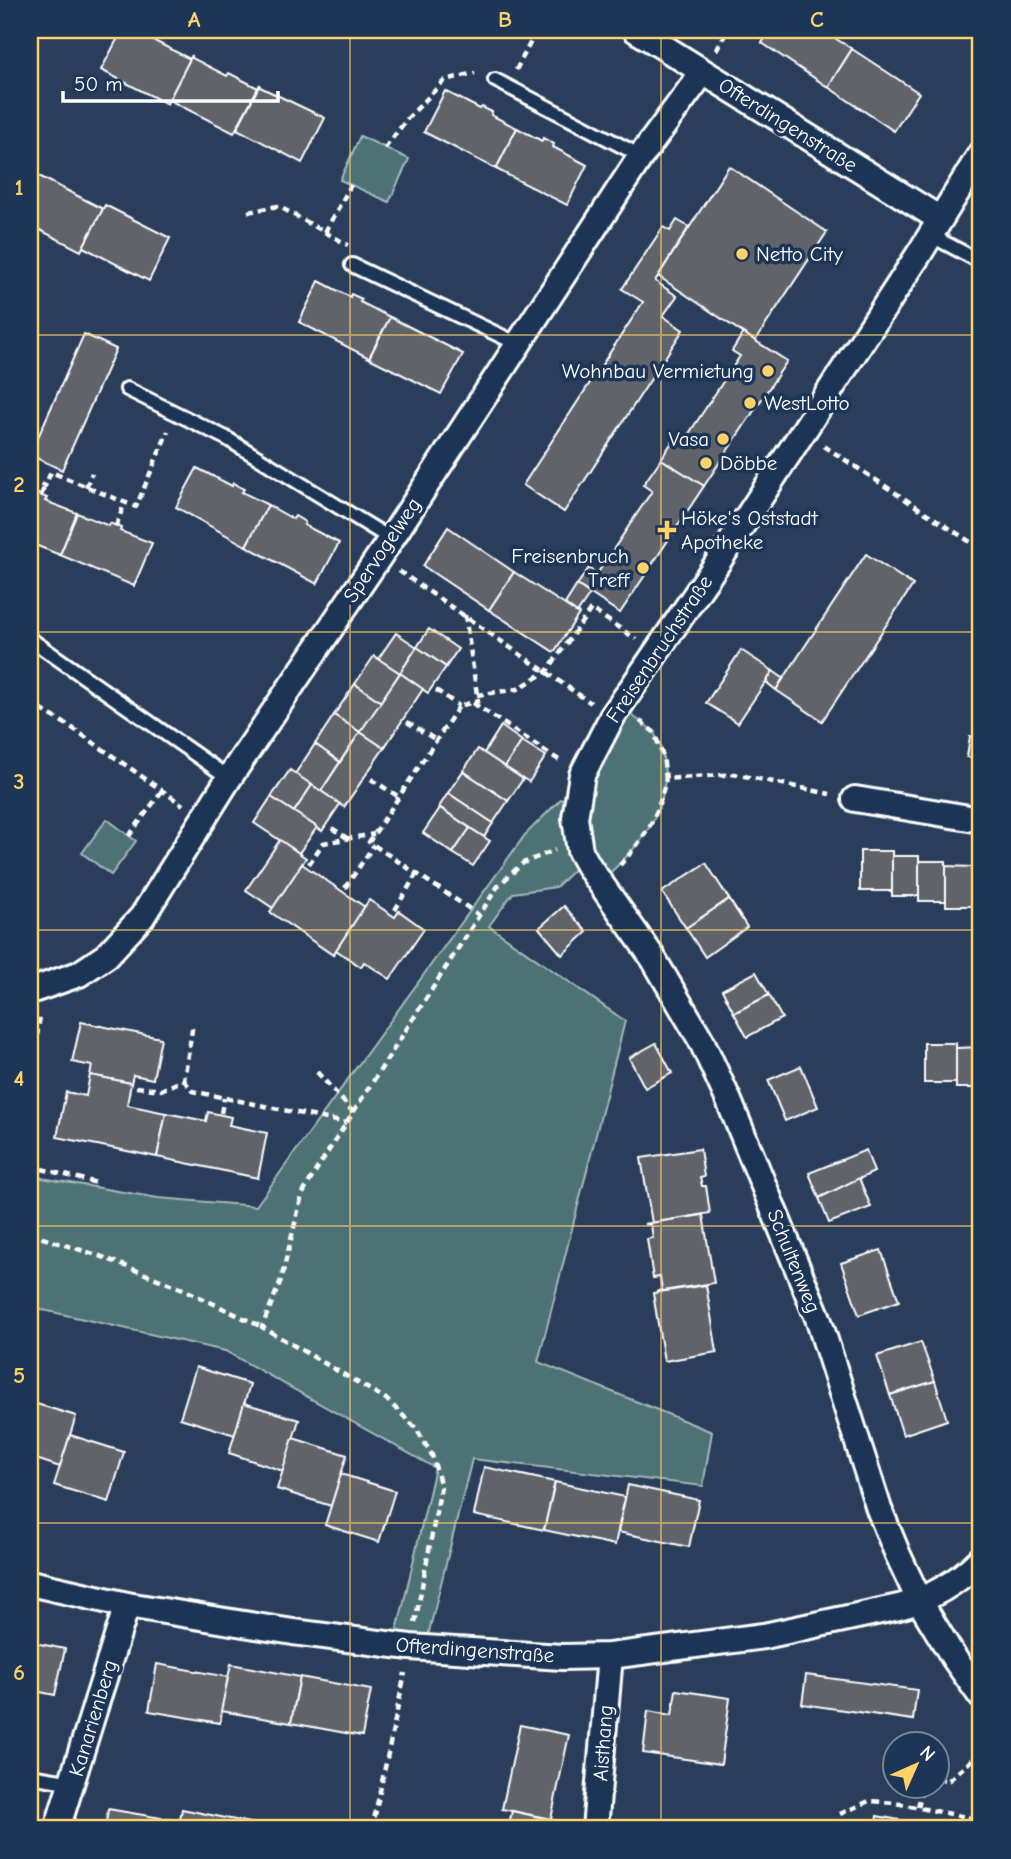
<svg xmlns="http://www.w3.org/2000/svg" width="1011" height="1859" font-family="'Comic Neue',sans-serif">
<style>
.green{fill:#4d7274;stroke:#a6b8ba;stroke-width:2}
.building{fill:#60646a;stroke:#fff;stroke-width:2}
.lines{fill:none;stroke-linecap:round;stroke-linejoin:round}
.lane-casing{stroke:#fff;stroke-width:18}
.street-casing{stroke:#fff;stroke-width:30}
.path{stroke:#fff;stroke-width:4.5;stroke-dasharray:7 5;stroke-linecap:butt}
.lane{stroke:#1d3557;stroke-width:12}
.street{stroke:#1d3557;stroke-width:24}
.grid{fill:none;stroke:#ffd166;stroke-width:2;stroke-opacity:0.55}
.poi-dot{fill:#ffd166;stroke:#1d3557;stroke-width:2.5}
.labels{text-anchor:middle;stroke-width:7;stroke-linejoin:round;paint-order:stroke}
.street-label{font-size:21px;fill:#fff;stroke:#1d3557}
.poi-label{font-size:21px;fill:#fff;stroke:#1d3557;text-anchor:start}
.neatline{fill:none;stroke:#ffd166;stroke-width:2.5}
.grid-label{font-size:23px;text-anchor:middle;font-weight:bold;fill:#ffd166}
</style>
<rect width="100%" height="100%" fill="#2a3e5b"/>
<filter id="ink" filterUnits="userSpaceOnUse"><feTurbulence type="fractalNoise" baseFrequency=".0143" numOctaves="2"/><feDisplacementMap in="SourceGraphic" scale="14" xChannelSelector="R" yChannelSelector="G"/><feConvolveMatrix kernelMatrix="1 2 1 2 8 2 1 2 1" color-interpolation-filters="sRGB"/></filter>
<g filter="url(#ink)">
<g class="green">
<path d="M360,136L409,159L389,202L340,180Z"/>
<path d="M619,707C629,715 647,723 654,733C660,741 663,755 664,764C671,814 633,854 598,883L584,860L556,887L513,893L489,926L625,1021L538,1362L712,1432L703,1486L472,1459L425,1648L394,1644L435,1468L225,1351L30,1307V1176L158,1198L256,1206L525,835L561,799L578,795Z"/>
<path d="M107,819L136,841L111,875L82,853Z"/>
</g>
<g class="building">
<path d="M122,30H133L190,59L167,104L101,70Z"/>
<path d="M770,30H822L852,49L828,87L762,43Z"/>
<path d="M852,49L919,93L894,131L828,87Z"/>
<path d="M192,55V58L227,76L229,73L258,88L234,133L169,100Z"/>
<path d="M260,84V87L325,118L302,163L237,129Z"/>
<path d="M445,91L480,109L482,107L492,112L491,115L517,128L496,169L424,132Z"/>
<path d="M517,128L542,141L543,138L554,144L553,147L587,165L567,205L496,169Z"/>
<path d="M729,166L827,232L755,341L658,276Z"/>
<path d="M37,175L103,209L81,251L30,225V189Z"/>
<path d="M105,205L170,238L149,281L83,247Z"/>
<path d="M677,220L689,227L655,281L677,296L663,316L683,330L564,512L523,485L643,302L622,289L663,227L670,231Z"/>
<path d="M319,281L350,297L351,294L362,299L360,302L390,317L369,358L299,322Z"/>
<path d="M390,317L463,354L441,394L369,358Z"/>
<path d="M743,333L787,361L704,486L661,459L678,433L686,438L740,356L732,351Z"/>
<path d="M84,334L116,349L62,470L30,455Z"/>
<path d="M661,459L704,486L620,613L577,585L589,568L597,574L652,491L643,485Z"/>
<path d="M197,468L232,486L233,483L244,489L242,492L268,505L246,546L176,507Z"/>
<path d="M35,493L47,498L45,501L77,513L60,555L30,543V495L34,496Z"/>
<path d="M268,505L293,519L295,516L305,522L304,525L339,543L317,584L246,546Z"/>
<path d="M77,513L109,526L110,523L121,528L120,531L152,543L134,586L60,555Z"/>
<path d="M448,527L514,572L489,610L423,566Z"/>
<path d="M866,554L913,585L822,721L776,690Z"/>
<path d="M514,572L579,614L554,652L489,610Z"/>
<path d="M577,585L590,594L577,613L565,604Z"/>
<path d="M429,629L458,649L446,667L417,647Z"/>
<path d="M396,633L417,647L400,673L378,659Z"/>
<path d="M417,647L446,667L428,693L400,673Z"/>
<path d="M741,650L773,671L738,723L706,703Z"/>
<path d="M374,656L400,673L381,702L355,684Z"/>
<path d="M773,671L783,678L776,690L766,682Z"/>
<path d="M400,673L423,689L384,748L360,732Z"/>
<path d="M355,684L381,702L360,732L334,715Z"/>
<path d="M334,715L360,732L340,762L315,744Z"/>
<path d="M501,726L522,741L505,767L484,753Z"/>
<path d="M360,732L384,748L344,807L321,791Z"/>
<path d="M970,736L981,738V795H975L981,759L967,757Z"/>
<path d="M522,741L546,756L529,782L505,767Z"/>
<path d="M315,744L340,762L321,791L295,774Z"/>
<path d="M478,749L523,779L508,801L463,771Z"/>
<path d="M290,770L312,785L294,812L271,797Z"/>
<path d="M463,771L508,801L493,823L448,793Z"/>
<path d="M312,785L340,804L322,831L294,812Z"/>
<path d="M448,793L493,823L484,837L439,807Z"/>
<path d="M271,797L317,827L299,853L254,823Z"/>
<path d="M440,808L470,828L453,853L423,833Z"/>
<path d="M470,828L490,841L473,866L453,853Z"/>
<path d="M280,840L306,858L273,908L246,890Z"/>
<rect x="860" y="851" width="32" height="40"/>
<rect x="892" y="856" width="27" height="40"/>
<rect x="919" y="861" width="27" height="40"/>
<path d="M706,863L729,899L686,928L662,892Z"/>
<path d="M302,864L365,907L333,955L270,912Z"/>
<path d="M946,866L972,867L973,906H946Z"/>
<rect x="973" y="871" width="8" height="40"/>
<path d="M729,899L747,927L705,957L686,928Z"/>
<path d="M369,900L395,917L399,911L424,929L390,979L364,962L361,967L336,950Z"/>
<path d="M564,906L587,932L562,955L539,928Z"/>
<path d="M756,972L769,995L734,1013L722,990Z"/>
<path d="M769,995L782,1018L747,1037L734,1013Z"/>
<path d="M81,1022L161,1038L153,1079L133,1075L131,1083L90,1075L92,1066L72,1062Z"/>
<path d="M656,1043L672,1073L645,1088L629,1058Z"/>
<rect x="924" y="1043" width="32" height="40"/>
<path d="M981,1047V1088H956V1048Z"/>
<path d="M801,1066L818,1107L785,1121L768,1080Z"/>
<path d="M90,1075L131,1083L127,1105L166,1113L157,1157L57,1137L66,1092L86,1096Z"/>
<path d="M208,1112L231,1117L229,1125L267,1133L258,1178L157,1157L166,1113L206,1121Z"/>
<path d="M700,1149L704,1177L700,1178L702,1186H706L710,1213L652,1223L641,1158Z"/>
<path d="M866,1150L874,1172L819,1198L809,1173Z"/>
<path d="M859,1178L871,1207L829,1223L819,1198Z"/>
<path d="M703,1215L714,1283L656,1292L662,1290L660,1277L653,1278L647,1239L653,1238L651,1225L644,1224Z"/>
<path d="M881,1250L899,1301L859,1315L841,1263Z"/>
<path d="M706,1285L717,1352L664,1361L653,1293Z"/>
<path d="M921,1342L935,1381L890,1395L877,1356Z"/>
<path d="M196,1367L250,1384L235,1435L180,1418Z"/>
<path d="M935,1381L947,1420L903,1435L890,1395Z"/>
<path d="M30,1402L76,1416L60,1467L30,1457Z"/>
<path d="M244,1403L299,1420L283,1471L229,1453Z"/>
<path d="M70,1435L124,1452L109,1502L54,1485Z"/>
<path d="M293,1438L347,1455L331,1506L277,1489Z"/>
<path d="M484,1467L555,1482L544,1530L474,1515Z"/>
<path d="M341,1474L395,1491L379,1542L325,1525Z"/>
<path d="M555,1482L625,1497L615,1545L544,1530Z"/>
<path d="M628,1485L699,1500L689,1547L618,1532Z"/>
<path d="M30,1642L65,1649L55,1695L30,1690Z"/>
<path d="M157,1664L228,1677L220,1723L149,1711Z"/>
<path d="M231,1664L300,1677L291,1723L221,1711Z"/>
<path d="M806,1675L917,1690L913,1720L802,1704Z"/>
<path d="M300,1677L371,1690L362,1736L291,1723Z"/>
<path d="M676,1690L730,1698L721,1764L643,1753L648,1711L672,1715Z"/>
<path d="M520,1725L569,1735L551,1819L502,1809Z"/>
<path d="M108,1809L179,1821L178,1829H105Z"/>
<path d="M182,1809L250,1823L249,1829H178Z"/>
<path d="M512,1811L562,1822L560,1829H508Z"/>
<path d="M877,1816L950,1829H875Z"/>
<path d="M250,1823L291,1829H249Z"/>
</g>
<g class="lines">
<defs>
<g id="lane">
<path d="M495,80L641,156"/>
<path d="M930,235L981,262"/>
<path d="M352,265L518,344"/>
<path d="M127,389L226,438L391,539"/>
<path d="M30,639L229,778"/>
<path d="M30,1776L73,1783"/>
</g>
<g id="street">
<path d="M636,30L940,219"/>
<path d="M981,153L919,254L716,565L612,717L582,775L575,818L580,851L589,867L653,958L701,1040L729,1101L818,1318L879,1509L898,1555L920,1602L954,1658L981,1696"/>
<path d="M855,799L981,820"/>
<path d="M30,991L79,974L106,956L142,917L229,778L391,539L641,156L703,72"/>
<path d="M30,1583L127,1605L293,1632L410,1647L562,1657L610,1656L764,1636L899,1607C930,1599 958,1582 981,1559"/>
<path d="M57,1829L127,1605"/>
<path d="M595,1829L610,1656"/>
</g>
</defs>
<use href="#lane" class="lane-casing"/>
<use href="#street" class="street-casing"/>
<g class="path">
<path d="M716,50L728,30"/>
<path d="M516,70L537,30"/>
<path d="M385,148L407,119L445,80L475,73"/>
<path d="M248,212L278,206L348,245"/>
<path d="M325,232L351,185"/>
<path d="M824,446L981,549"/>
<path d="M30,479L45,486L51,472L136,507L168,431"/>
<path d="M86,487L92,473"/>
<path d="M41,495L45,486"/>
<path d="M116,526L125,502"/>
<path d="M399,571L591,703"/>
<path d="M465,615L478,701L459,706L369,842L479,915"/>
<path d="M436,690L459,706"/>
<path d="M477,695L518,689L547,671L591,609L636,639"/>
<path d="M30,703L71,727L183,805"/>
<path d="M473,703L562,762"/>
<path d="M640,721L654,732L663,756L666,779L735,774L830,794"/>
<path d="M407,722L436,740"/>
<path d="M371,779L399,797"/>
<path d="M332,828L347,838"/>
<path d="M129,836L162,791"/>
<path d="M309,864L323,843L374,834"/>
<path d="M620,865C647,835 657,819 666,779"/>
<path d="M345,888L374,845"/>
<path d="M395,910L417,873"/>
<path d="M317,1072L353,1112"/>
<path d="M184,1080L192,1091L346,1123"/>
<path d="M30,1084L40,1016"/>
<path d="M136,1087L161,1090L184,1080L193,1023"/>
<path d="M221,1113L224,1098"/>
<path d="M30,1166L97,1183"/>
<path d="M30,1234L100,1256L183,1289L262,1327"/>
<path d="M415,1623L441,1487L432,1455L416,1428L386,1399L262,1327L281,1280L302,1195L315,1172L498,886L523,863L555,850"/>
<path d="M904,1744V1737"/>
<path d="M937,1779L949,1780L981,1752"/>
<path d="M918,1807L923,1786"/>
<path d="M840,1814L869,1801L895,1803L981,1820"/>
<path d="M372,1829L405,1673"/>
</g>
<use href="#lane" class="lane"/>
<use href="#street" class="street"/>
</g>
</g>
<path class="grid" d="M350,30V1829M661,30V1829M30,335H981M30,632H981M30,930H981M30,1226H981M30,1523H981"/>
<g class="poi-dot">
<circle cx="742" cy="254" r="7"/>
<circle cx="768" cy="371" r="7"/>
<circle cx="750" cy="403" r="7"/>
<circle cx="723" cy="439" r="7"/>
<circle cx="706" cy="463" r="7"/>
<path d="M663.5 519.5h7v7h7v7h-7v7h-7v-7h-7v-7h7z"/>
<circle cx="643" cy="568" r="7"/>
</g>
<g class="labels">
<g class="street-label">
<text transform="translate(788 125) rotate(32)" y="7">Ofterdingenstraße</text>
<text transform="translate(382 550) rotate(-56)" y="7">Spervogelweg</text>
<text transform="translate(659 649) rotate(-56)" y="7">Freisenbruchstraße</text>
<text transform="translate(794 1261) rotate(68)" y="7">Schultenweg</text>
<text transform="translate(475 1650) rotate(4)" y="7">Ofterdingenstraße</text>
<text transform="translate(93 1718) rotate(-73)" y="7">Kanarienberg</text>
<text transform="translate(603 1743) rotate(-86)" y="7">Aisthang</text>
</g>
<g class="poi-label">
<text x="756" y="261">Netto City</text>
<text x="754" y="378" text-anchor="end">Wohnbau Vermietung</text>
<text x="764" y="410">WestLotto</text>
<text x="709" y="446" text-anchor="end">Vasa</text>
<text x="720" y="470">Döbbe</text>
<text x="681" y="525">Höke's Oststadt<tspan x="681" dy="24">Apotheke</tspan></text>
<text x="629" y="563" text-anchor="end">Freisenbruch<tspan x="629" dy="24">Treff</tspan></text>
</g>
</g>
<rect width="1011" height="1859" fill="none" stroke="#1d3557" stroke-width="77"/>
<g transform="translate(916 1765) rotate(45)"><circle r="33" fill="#1d3557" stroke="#77869a" stroke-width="2"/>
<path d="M0-5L12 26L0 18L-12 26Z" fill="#ffd166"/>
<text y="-10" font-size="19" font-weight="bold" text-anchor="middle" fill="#ffffff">N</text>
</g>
<path d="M63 91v10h215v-10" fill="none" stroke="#ffffff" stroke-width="3.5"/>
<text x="74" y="91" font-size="21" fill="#ffffff" stroke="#1d3557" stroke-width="5" paint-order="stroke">50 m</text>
<rect x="38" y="38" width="934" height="1782" class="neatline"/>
<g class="grid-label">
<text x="194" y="27">A</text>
<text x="505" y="27">B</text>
<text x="817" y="27">C</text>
<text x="19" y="195">1</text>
<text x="19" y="492">2</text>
<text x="19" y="789">3</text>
<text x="19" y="1086">4</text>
<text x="19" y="1383">5</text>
<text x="19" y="1680">6</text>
</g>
</svg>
